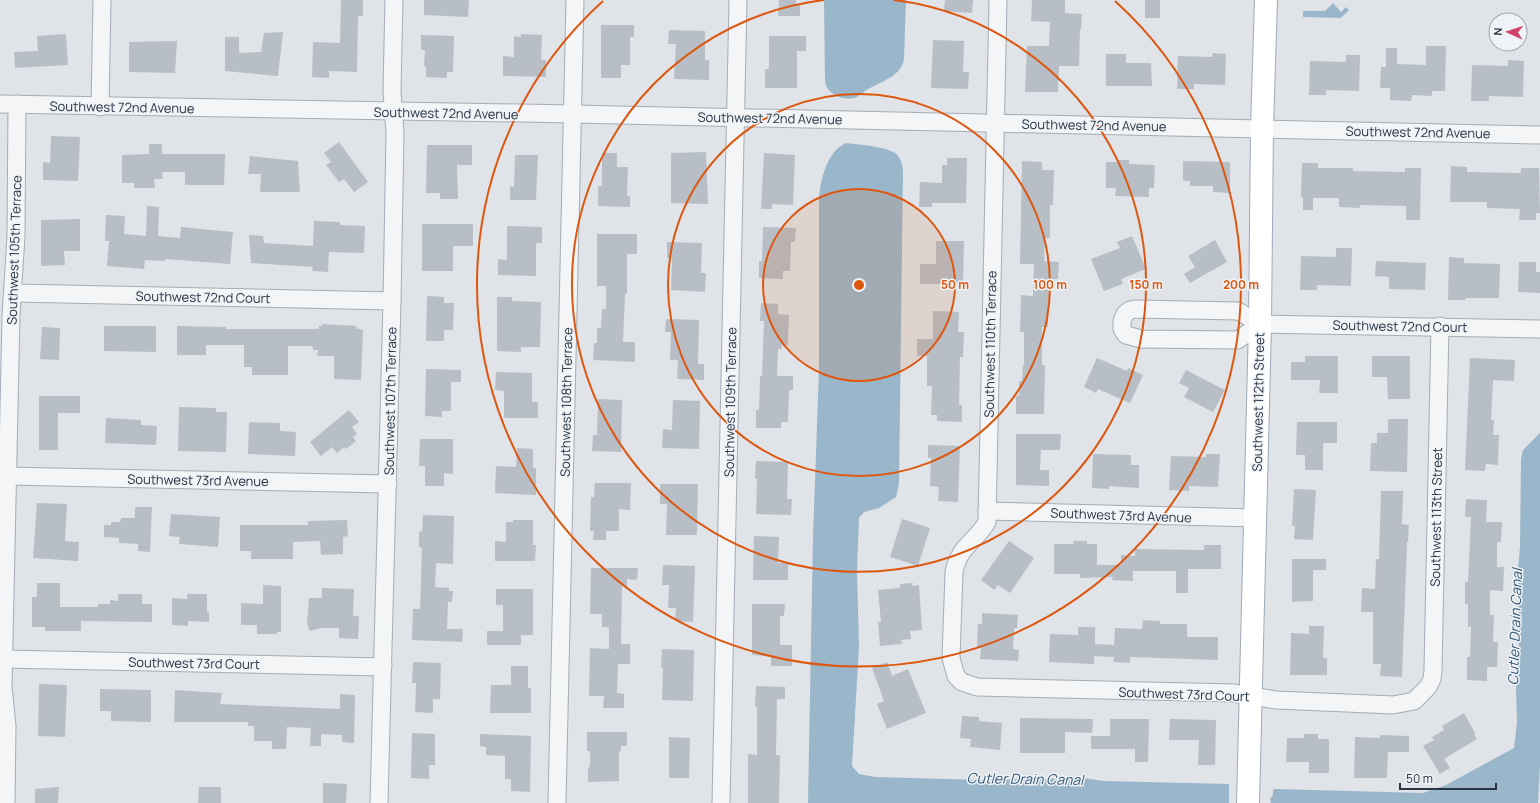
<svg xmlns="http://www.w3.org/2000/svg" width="1540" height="803" font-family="Manrope,sans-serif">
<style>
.water{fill:#9ab6ca}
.building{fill:#b7bec6}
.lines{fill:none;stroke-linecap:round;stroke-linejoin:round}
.minor-casing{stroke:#a5acb3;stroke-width:19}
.major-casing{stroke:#9faab5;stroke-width:24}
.minor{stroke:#f3f5f7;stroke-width:17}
.major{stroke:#fff;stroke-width:22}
.ring{fill:none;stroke:#de570f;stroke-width:2}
.labels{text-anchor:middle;stroke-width:3;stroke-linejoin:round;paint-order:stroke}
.street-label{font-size:13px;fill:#283441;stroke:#eff3f7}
.water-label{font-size:14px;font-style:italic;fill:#315775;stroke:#eff3f7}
.centre{fill:#de570f;stroke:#eff3f7;stroke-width:2}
.ring-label{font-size:12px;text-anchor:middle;font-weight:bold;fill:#de570f;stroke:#eff3f7;stroke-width:3;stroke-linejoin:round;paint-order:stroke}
</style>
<rect width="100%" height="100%" fill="#e0e4e9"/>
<g class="water">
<path d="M824,0H906L904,59C902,75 883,81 870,88C865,90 862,94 857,97C846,102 827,95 825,82Z"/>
<path d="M1333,3L1341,12L1346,7L1349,10L1341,18L1303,17V11H1325Z"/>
<path d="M846,143C856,144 887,147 895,153C901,157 903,166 903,173L899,484L896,497L879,508L864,512L859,518L857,571L859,647L852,766L859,774L875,777L982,780L1083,778L1104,781L1229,784V803H808L813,537L819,369V197C821,179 827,151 846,143Z"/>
<path d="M1540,433V765L1538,803H1271L1270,799L1273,795V790L1275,789L1423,793L1446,785L1514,748L1517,722L1516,690L1519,654L1518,569L1520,547L1521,459L1523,450Z"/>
</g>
<g class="building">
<path d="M341,0H363V16H358L357,72L329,71V78L312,77L313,42L340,43Z"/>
<path d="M424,0H469L468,17L424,15Z"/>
<path d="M779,0H796V4H800V16H778Z"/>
<path d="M945,0H973L972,13L944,11Z"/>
<path d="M1032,0H1065V13L1082,14L1081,29H1080L1079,66H1059L1058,92H1025L1027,46H1049L1050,22L1031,21Z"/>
<rect x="1145" y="0" width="15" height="18"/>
<path d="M601,25H634V37H630V65H621V78H601Z"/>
<path d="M669,30L705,31V60H709V80L674,79L676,44H668Z"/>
<path d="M283,32L278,76L225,71V37H239V53L261,52L264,33Z"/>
<path d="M66,34L68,65L15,68L14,52L38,51L37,36Z"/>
<path d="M521,34L542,35L541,60H546V77L503,76V56L514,57V36L521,37Z"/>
<path d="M421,35L454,36L453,72H447V78L426,77V66H424L425,50H421Z"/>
<path d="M769,36H806V51H797V88H765V69H769Z"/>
<path d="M933,40L964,41L963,72H969L968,89L931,88Z"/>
<path d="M177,41L175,73L129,72V42Z"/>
<path d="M1426,46H1446L1445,91H1432V96L1412,95L1411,101L1390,100V88H1380L1381,67H1386V48H1397V64L1426,65Z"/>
<path d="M1213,53L1226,54L1225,85L1194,84V89H1177L1178,56L1212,57Z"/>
<path d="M1106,54H1126V63H1151L1152,86H1106Z"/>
<path d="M1346,55H1360L1359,91L1326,90V95H1309L1310,61L1346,62Z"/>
<path d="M1508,60L1524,61L1523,97L1489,96V101H1471L1472,65L1508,66Z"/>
<path d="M51,136L80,137L78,181L43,180V162L50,163Z"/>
<path d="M339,142L368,182L354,192L344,179L339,182L326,165L331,162L324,153Z"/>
<path d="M149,144H162V154H225L224,185H185V172H162L163,179H154L155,188H134V183H122V155L149,154Z"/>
<path d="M427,145H472V165H457L458,199H440V193H426Z"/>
<path d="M706,152L708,204L671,203V153Z"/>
<path d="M602,153H617V167H628L627,196H630V207L598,206V186H602Z"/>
<path d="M764,153L795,155L793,205L772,204V209H761Z"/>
<path d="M515,155H538L536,200H510V186L514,187Z"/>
<path d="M250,156L298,161L300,192H260L261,174H248Z"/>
<path d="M947,158H967L966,203H932V207H919L920,182L942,183V165H947Z"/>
<path d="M1117,160H1129V164L1155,165L1154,188H1149V197L1115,196L1116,188H1106V162H1117Z"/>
<path d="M1022,161L1042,162V170H1054L1053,205H1050V238H1045L1044,261L1059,262L1058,279H1049L1048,327H1042V365H1045L1044,414H1016V396H1019V381H1022L1023,365H1024V332H1020L1021,295L1033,296L1034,264H1020Z"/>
<path d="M1183,161L1230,162V193L1213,192V186H1190V181H1183Z"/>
<path d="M1302,163H1318V168H1353V171L1405,172V168H1421L1420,220H1406V206L1360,205V208L1339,207V198H1313V210H1303V197H1301Z"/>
<path d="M1451,166L1467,167V172L1521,173V168H1539L1540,213H1536V220H1519L1520,209L1487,208V202H1450Z"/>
<path d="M147,206L159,207L158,236L180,238L181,227L233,232L230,264L165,259V261L145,260L144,269L107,266L109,241H105L106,215L125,216L124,234L146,236Z"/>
<path d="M80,219V251H64L65,265L41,266V220Z"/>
<path d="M314,221L340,222V225L365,226L364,253L329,252L328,272L312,271L313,267L251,263L249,235L263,236L264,243L313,246Z"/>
<path d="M422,224H473V246H453V271H422Z"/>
<path d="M507,226L542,227V243H536V276L498,275V259L507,260Z"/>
<path d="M763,227L796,228L795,242H791L790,271H783V279L759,278V261H762Z"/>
<path d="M597,234H637V254H627V294H625L623,342H635V362L593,360L594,343H597V328H601L602,309H606V286H597Z"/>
<path d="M1132,236L1146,269L1121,279L1123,284L1104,291L1091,259L1120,248L1117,242Z"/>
<path d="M1215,240L1227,262L1190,283L1184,274L1195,267L1188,256Z"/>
<path d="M936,241H964L963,284H920V264H936Z"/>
<path d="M667,242L702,243L701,273H706L705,292L671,290L672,258H667Z"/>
<path d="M1336,248H1352L1351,286L1317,285V290H1300L1301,256L1336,257Z"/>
<path d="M1449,257L1464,258V263L1500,264L1499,298H1465V300H1448Z"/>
<path d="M1376,261L1426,263L1425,290L1389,289V277L1375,276Z"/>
<path d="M1519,262H1536V272H1540V293L1518,292Z"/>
<path d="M427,296L444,297V303H454L453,330H444V341H426Z"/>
<path d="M497,297H512V301L541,302L540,347H521V352L497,351Z"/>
<path d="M761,303L778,304V314L789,315L788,345H782V349H778L777,376H793V390H789L788,422H781V428H756V410H759L760,376H762L764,321H760Z"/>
<path d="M933,311L959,312L958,332H964L963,357H960L959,405H962V422L937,421V415H931L932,386H927V356H917V339H933Z"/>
<path d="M666,319L699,320L698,364H704V380L677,379L678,360H670L671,332H665Z"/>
<path d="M322,324L357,326L356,328L363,330L361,380L334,379V356H317L318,350H313V347L311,346H288V375H252V367H244V345H206V355H177V326L226,327V329H319V326H322Z"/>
<path d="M104,326H156V352L104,351Z"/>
<path d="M42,327L60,328L59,360L40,359Z"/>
<path d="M1305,356H1338V393H1319L1320,380H1291V362H1305Z"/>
<path d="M1372,356H1410V399H1388L1387,377H1372Z"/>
<path d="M1097,358L1127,371L1128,368L1143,375L1130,403L1098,389L1096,393L1084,387Z"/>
<path d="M1470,358L1515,360L1514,381L1493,380L1491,420H1494L1493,435H1499L1498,465L1486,464L1485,471L1465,470Z"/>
<path d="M426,369L461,370V382H451V411H442V417L425,416Z"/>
<path d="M1186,370L1225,390L1213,412L1184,397L1189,388L1179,383Z"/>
<path d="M496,372L532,373V402H538V418H504V391L495,390Z"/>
<path d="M39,396H80V413H58V450H39Z"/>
<path d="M598,399L622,400L621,452L592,451L593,435H597Z"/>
<path d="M673,400L700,401L699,449L662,448L663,429L672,430Z"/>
<path d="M179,407L216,408V412H227L226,452L178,451Z"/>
<path d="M349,410L359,422L352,427L357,434L353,437L356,441L346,449L344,447L337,453L332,447L321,456L310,442Z"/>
<path d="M106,418L141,420V425L157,426L156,445L105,443Z"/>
<path d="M1388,419H1408L1407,472L1370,471L1371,443H1377V433H1388Z"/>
<path d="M249,422L280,423V431L296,432L295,456L248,454Z"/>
<path d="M1297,422H1337V443H1323V470H1305V455H1296Z"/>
<path d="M1016,434H1061L1060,450H1041L1040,470H1049V486L1016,485Z"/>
<path d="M420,439H453V474L444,473V486H425V466H419Z"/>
<path d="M928,445L960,446L958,502L938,501L939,487L930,486L931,458H928Z"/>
<path d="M517,448L533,449V468H536V495L495,493L496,466L516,467Z"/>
<path d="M1093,454L1131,455V465H1139V488L1109,486V489L1092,488Z"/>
<path d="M1206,454H1220L1218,487L1189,486V491L1169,490L1171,456L1206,457Z"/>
<path d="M756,461L788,462L787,499H792L791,515L756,514L757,479H755Z"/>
<path d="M595,483H631L630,510L619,509V531H606V540H593L594,531H590L591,497H594Z"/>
<path d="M660,484H698L697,535H666L667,504H660Z"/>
<path d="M1294,489L1316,490L1313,540L1294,539L1295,526H1292Z"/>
<path d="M1381,491H1403L1402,524L1409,525L1408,542H1407L1402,677L1380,676L1381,664H1373V612H1361L1362,588L1375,589L1376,559H1379Z"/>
<path d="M1466,499L1487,500L1486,522H1502L1501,542H1497V567H1504L1503,591L1490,590V615H1494L1493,642H1498L1497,667H1487V681L1467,680V657H1470L1471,627H1468V604H1465V582H1468L1471,517H1465Z"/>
<path d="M37,503L67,504L65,541L79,542L78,561L33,558Z"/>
<path d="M135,507H152L150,552L138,551V544L119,543V538L104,537V525H111V522H120L121,518H135Z"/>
<path d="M171,514L220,517L218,547L179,544L180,537L169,536Z"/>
<path d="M423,515L454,516L453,564L436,563L435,587L449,588V591H453L452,602H448L447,629H463L462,642L412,640L413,609H420L422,548L419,547V531L422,532Z"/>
<path d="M902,519L930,528L918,566L890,557Z"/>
<path d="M347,520L348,536L343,537V554L321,555L320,541L293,542V559H251V551H240V525H308V521Z"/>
<path d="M513,520H533V545H536L535,561H495V541L506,542V522H513Z"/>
<path d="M754,536L779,537L778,563H788V580H753Z"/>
<path d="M1009,541L1034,558L1010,593L998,585L994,590L981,580Z"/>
<path d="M1074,541H1087V544H1097V565H1121V555L1135,556V549L1204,550V545H1221V569H1188V593H1176V571H1133V581L1112,580L1113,577L1080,578V574H1054V544H1073Z"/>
<path d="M1292,559H1326V570H1313V601L1292,602Z"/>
<path d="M663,565L695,566L693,622L675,621L676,608H668L669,585H662Z"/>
<path d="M591,568H638L637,580L627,579V586H622L621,644H630V664H618L617,693L624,694V708H603L604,696H589L590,648L609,649V627H602V614H590Z"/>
<path d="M37,583H60V607H98V604H110V600L118,601V594H142V604H152V622L81,621V631H45V627H32V597H37Z"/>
<path d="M913,583L912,586L919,585L922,630L910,631L911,639L901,640L902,644L880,646L878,622H881L878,590L900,588V584Z"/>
<path d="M263,585L281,586V632H277V634H257V625H241V603L263,604Z"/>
<path d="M322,588L354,589L353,616H359L358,639L339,638V628H321L310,631L307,624L309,598H322Z"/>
<path d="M496,589H533V635H521V645H487V631H503V605H496Z"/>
<path d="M187,594H207V612H209V622L188,621V626L172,625V598L187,599Z"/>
<path d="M752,604H785L784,616H780V645H792V666H771V656L752,655Z"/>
<path d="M982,613L1018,615L1017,628H1014L1013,649L1019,650L1018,661L980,659L981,648H977L978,624H982Z"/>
<path d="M1143,620L1160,621V624H1187V637H1218V660L1130,657V663L1113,662L1114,657L1094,656V664L1049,662L1050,634L1078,635V627H1095V644L1114,645L1115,628L1142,629Z"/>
<path d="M1309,626H1324L1323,658H1327V675H1290L1291,633L1309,634Z"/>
<path d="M662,649L694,650L693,701L662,700L663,668L661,667Z"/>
<path d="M413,662L441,663L440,699H433V713L415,712L416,683H412Z"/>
<path d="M887,662L892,676L908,669L926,713L887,729L877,704L884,701L872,668Z"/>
<path d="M511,666H528V688H531V713H490L491,685H511Z"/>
<path d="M39,684L67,685L65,737L38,736Z"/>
<path d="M756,686L785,687V699H777L776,755H780L779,803H748V754L757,755V707H755Z"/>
<path d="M100,689L151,690V722L111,721V711H100Z"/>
<path d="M175,690L222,693L220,704L340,709V694L355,695L354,743L342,742V735L321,734V746H310L311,728L287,727L286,749H272V741H254V726H248V722H174Z"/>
<path d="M1464,713L1475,733L1474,734L1477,739L1444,759L1450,768L1440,774L1423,746L1434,740L1432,737L1444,730L1442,726Z"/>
<path d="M962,716L979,717V721L1002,723L1000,750L970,747L971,739L960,738Z"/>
<path d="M1020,718L1093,719L1092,733L1065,732V753H1020Z"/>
<path d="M1110,719H1149L1148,762H1135V749H1091V736H1110Z"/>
<path d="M1170,719L1216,720L1215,765H1198L1199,740H1169Z"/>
<path d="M587,732H627V746H621V751H619V781L588,782V770L590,765V751H587Z"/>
<path d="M412,733L435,734V765H429V779L411,778Z"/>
<path d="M480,734L531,736L530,792L511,791V779H505V756L486,755V747L480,746Z"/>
<path d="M1304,734H1318V739H1329V773H1309V762H1286L1287,738H1304Z"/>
<path d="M1380,735L1409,736V752H1388L1387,778H1354L1355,737L1380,738Z"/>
<path d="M669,737L690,738L689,778H669Z"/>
<path d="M323,783L347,784L346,803H323Z"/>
<path d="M59,787L58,803H35V789Z"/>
<path d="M199,787H221V803H198Z"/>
</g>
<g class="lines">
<defs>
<g id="minor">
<path d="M998,0L987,522C975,543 960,544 954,572L951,658L956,676L962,682L977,687L1233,693L1276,700L1393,705L1414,701L1428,687L1432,679L1433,671L1440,326"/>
<path d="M0,104L573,114L1540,135"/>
<path d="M100,107L102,0"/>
<path d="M14,293L392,301"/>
<path d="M1260,324L1238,340L1141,339L1126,335L1122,329V321L1125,314L1130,310L1135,309L1238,311L1260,324L1540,329"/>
<path d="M8,476L388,484"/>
<path d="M987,511L1255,518"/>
<path d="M4,659L383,667"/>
<path d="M6,803L7,726L3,687L11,315L16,236L17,104"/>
<path d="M379,803L392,301L395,133L392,91L394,0"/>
<path d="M557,803L575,0"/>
<path d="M721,803L738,0"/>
</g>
<path id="major" d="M1248,803L1260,324L1262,128L1266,0"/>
</defs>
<use href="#minor" class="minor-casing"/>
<use href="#major" class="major-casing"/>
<use href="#minor" class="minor"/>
<use href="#major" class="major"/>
</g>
<circle cx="859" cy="285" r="96" fill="#de570f" fill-opacity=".12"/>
<g class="ring">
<circle cx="859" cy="285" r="96"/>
<circle cx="859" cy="285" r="191"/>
<path d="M894 0A287 287 0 1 1 824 0"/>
<path d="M1115 1A382 382 0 1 1 603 1"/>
</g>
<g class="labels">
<g class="street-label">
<text transform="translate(122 107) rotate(1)" y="5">Southwest 72nd Avenue</text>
<text transform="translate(446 113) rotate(1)" y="5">Southwest 72nd Avenue</text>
<text transform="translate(770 118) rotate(1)" y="5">Southwest 72nd Avenue</text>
<text transform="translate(1094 125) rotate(1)" y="5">Southwest 72nd Avenue</text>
<text transform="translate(1418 132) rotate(1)" y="5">Southwest 72nd Avenue</text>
<text transform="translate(14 250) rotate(-88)" y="5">Southwest 105th Terrace</text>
<text transform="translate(203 297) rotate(1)" y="5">Southwest 72nd Court</text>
<text transform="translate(1400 326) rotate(1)" y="5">Southwest 72nd Court</text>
<text transform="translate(990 344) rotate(-89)" y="5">Southwest 110th Terrace</text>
<text transform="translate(390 401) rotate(-89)" y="5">Southwest 107th Terrace</text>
<text transform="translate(566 402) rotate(-89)" y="5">Southwest 108th Terrace</text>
<text transform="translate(730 402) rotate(-89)" y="5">Southwest 109th Terrace</text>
<text transform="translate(1258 402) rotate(-89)" y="5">Southwest 112th Street</text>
<text transform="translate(198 480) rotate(1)" y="5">Southwest 73rd Avenue</text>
<text transform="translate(1121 515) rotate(2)" y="5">Southwest 73rd Avenue</text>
<text transform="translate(1436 517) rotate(-89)" y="5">Southwest 113th Street</text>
<text transform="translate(194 663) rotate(1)" y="5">Southwest 73rd Court</text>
<text transform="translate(1184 694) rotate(2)" y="5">Southwest 73rd Court</text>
</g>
<g class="water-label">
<text transform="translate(1515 627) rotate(-88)" y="5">Cutler Drain Canal</text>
<text transform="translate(1025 779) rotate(1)" y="5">Cutler Drain Canal</text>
</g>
</g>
<circle cx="859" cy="285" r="6" class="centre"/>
<g class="ring-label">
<text x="955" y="289">50 m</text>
<text x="1050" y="289">100 m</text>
<text x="1146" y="289">150 m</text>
<text x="1241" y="289">200 m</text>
</g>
<g transform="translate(1508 32) rotate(273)"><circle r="19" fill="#eff3f7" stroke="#9fa7ae"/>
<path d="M0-3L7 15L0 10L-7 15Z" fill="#d14266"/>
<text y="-6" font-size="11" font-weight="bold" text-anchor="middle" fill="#283441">N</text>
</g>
<path d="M1400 783v6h96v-6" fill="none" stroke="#283441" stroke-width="2"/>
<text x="1406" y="783" font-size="12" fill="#283441" stroke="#eff3f7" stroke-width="3" paint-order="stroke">50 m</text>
</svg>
